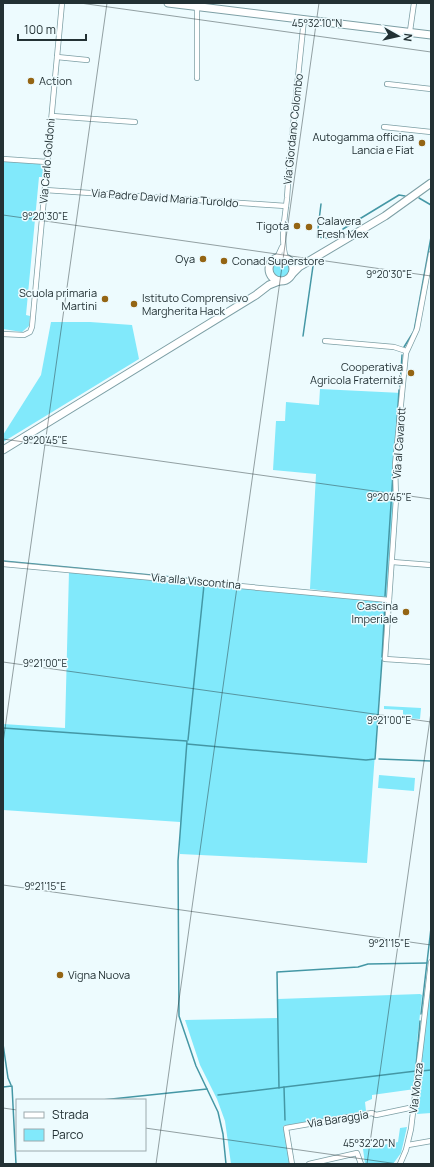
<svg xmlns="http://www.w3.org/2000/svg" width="434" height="1167" font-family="Manrope,sans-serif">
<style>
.green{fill:#81e9fb}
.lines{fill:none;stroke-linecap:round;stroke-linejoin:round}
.stream{stroke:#4497a5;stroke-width:1.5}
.street-casing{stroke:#7d9fa5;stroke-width:6}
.secondary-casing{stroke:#7d9fa5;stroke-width:9}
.street{stroke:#fff;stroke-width:4.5}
.secondary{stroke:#fff;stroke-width:7}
.ticks{fill:none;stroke:#233134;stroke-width:1;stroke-opacity:0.45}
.poi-dot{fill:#946514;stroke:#edfbfe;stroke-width:1.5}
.labels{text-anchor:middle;stroke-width:3;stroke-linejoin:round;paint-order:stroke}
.poi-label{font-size:11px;fill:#233134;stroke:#edfbfe;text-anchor:end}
.street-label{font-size:11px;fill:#233134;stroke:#edfbfe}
.ticks-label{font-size:10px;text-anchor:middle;fill:#233134;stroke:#edfbfe;stroke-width:3;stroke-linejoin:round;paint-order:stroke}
</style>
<rect width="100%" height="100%" fill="#edfbfe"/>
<g class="green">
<path d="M3,161L40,164L43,170L42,177H39L26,315L30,316L29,326L22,332L3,329Z"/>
<circle cx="281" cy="269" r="8"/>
<path d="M51,322H90L132,325L139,359L3,442V435L41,375Z"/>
<path d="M320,389L402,393L395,464L394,518L387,598L310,589L316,474L273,470L276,421H285L286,402L319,405Z"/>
<path d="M69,571L386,602L367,863L180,854V822L3,810V724L65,728Z"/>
<path d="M384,706L421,708L420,719L403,718V710L384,709Z"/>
<path d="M379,775L415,778L414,791L378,788Z"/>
<path d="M430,982H431V1113L417,1114L420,1092L415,1089L372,1095V1099L365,1102L366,1111L283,1126L291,1164H231L225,1121L217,1099L200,1065L185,1020L278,1018V999L420,994L422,995L417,1042H420Z"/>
<path d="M407,1127L401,1153L393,1164H365L363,1149L398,1142L400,1128Z"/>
</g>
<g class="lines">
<g class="stream">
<path d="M419,198L431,205"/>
<path d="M321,204L317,237L328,238"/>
<path d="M343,229L399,195L405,196"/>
<path d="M332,235L337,232"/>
<path d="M303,336L313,266"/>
<path d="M404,347L414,331L431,237"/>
<path d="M400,386L402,355"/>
<path d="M397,422L399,390"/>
<path d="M3,561L204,580"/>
<path d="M385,596L393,474"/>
<path d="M382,657L385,603"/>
<path d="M3,728L187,741L178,861L179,1016L196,1066L218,1112L223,1134L226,1164"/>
<path d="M188,740L204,585"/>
<path d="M187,744L366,760L375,759L382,660"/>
<path d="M379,759L431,761"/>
<path d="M421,1014L431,928"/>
<path d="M3,1044L8,1078L11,1085"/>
<path d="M421,1071L431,1070"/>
<path d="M3,1087L12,1086L16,1164"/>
<path d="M284,1087L285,1120"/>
<path d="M279,1088L277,972L358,967L368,964L427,963"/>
<path d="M414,1089L420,1021"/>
<path d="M218,1095L416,1071"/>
<path d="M102,1100L207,1089"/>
</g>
<defs>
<g id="street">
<path d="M410,31L414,3"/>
<path d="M57,57L87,60"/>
<path d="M197,78V6"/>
<path d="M387,84L431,89"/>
<path d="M52,116L135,122"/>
<path d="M384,127L431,132"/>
<path d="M3,159L47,162"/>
<path d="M45,190L286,206"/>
<path d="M431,254L417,329L406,353L395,465L396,499L385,659L431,662"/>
<path d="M277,258L282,247"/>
<path d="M286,259C280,240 285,217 287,198C291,138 298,79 304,19"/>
<path d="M3,334L24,335L30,332L32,327L62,3"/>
<path d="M325,341L394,347L406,351"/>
<path d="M392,562L431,565"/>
<path d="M3,564L389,600"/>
<path d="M408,1145L431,1141"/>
<path d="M292,1164L286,1128L372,1113L376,1115L414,1107"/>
<path d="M309,1164L357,1153L361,1164"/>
<path d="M400,1164L406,1150L411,1129L431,962"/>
</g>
<g id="secondary">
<path d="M168,3L431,35"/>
<circle cx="281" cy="269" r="12"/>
<path d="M292,274L299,267L385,216L431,183"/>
<path d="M3,450L256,295L269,285L279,281"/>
</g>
</defs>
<use href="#street" class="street-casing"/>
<use href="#secondary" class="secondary-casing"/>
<use href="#street" class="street"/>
<use href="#secondary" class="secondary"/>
</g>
<path class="ticks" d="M80,3L431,52M3,215L431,276M3,439L431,499M3,662L431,722M3,743L107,3M3,885L431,945M3,1108L17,1110M145,1128L398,1164M156,1164L319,3M367,1164L431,712"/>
<g class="poi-dot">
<circle cx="31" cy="81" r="4"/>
<circle cx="422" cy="143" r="4"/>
<circle cx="297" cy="226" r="4"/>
<circle cx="309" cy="227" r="4"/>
<circle cx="203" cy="259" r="4"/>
<circle cx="224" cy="261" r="4"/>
<circle cx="105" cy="299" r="4"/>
<circle cx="134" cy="304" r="4"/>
<circle cx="411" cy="373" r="4"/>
<circle cx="406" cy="612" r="4"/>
<circle cx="60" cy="975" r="4"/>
</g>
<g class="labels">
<g class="poi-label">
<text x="39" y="85" text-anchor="start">Action</text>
<text x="414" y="141">Autogamma officina<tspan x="414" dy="13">Lancia e Fiat</tspan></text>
<text x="317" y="225" text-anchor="start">Calavera<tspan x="317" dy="13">Fresh Mex</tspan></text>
<text x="289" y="230">Tigotà</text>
<text x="195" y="263">Oya</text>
<text x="232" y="265" text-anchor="start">Conad Superstore</text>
<text x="97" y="297">Scuola primaria<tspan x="97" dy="13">Martini</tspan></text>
<text x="142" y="302" text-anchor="start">Istituto Comprensivo<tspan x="142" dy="13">Margherita Hack</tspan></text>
<text x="403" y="371">Cooperativa<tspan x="403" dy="13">Agricola Fraternità</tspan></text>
<text x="398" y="610">Cascina<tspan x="398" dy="13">Imperiale</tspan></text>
<text x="68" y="979" text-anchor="start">Vigna Nuova</text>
</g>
<g class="street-label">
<text transform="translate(293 129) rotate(-84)" y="4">Via Giordano Colombo</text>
<text transform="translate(47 161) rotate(-85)" y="4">Via Carlo Goldoni</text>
<text transform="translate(165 198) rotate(4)" y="4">Via Padre David Maria Turoldo</text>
<text transform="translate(399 443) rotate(-86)" y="4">Via al Cavarott</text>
<text transform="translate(196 581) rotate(5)" y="4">Via alla Viscontina</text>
<text transform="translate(416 1088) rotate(-83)" y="4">Via Monza</text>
<text transform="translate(338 1119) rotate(-9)" y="4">Via Baraggia</text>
</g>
</g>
<g class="ticks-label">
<text x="317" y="27">45°32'10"N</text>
<text x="45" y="220">9°20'30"E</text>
<text x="389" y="278">9°20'30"E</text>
<text x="45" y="444">9°20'45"E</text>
<text x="389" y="501">9°20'45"E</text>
<text x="45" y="667">9°21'00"E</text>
<text x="389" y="724">9°21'00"E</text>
<text x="45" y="890">9°21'15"E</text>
<text x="389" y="947">9°21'15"E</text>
<text x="369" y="1147">45°32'20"N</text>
</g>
<rect width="434" height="1167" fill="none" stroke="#233134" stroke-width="8"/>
<rect x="16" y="1099" width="130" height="52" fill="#edfbfe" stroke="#9caaad"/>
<rect x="24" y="1112" width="20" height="6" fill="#ffffff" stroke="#9caaad"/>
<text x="52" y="1119" font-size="12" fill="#233134">Strada</text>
<rect x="24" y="1129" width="20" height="12" fill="#81e9fb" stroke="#9caaad"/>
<text x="52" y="1139" font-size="12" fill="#233134">Parco</text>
<g transform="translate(398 36) rotate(98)" stroke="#edfbfe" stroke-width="3" paint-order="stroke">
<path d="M0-3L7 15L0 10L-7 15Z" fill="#233134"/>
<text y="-6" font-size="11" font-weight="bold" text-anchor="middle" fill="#233134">N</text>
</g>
<path d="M18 34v6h68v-6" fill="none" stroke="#233134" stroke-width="2"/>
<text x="24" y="34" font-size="12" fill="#233134" stroke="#edfbfe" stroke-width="3" paint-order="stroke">100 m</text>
</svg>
